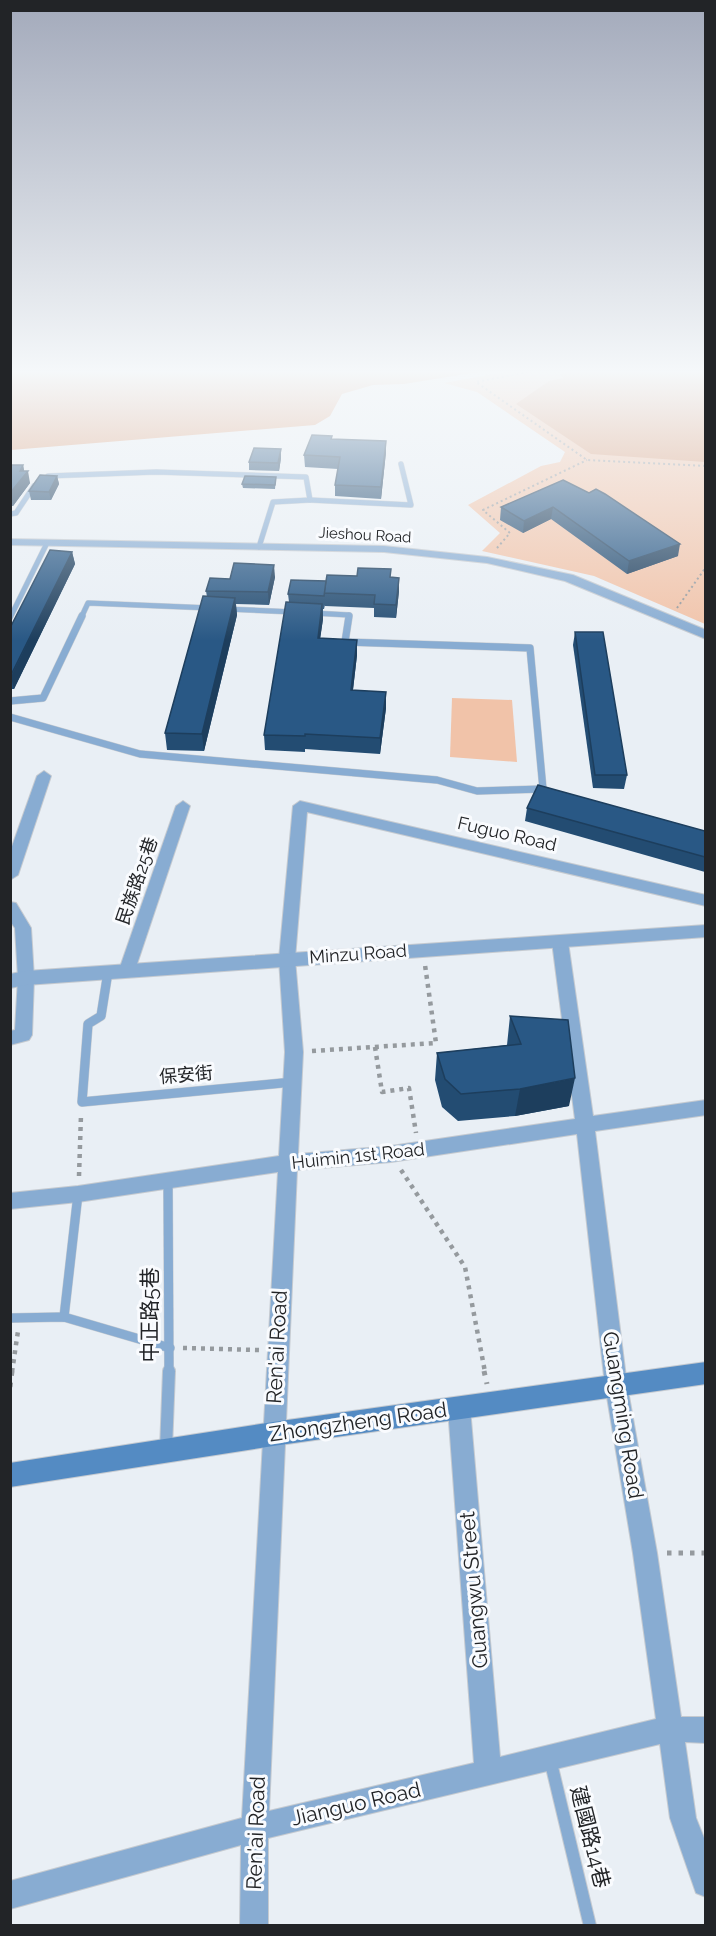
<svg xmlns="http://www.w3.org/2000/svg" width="716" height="1936" font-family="Raleway,'Noto Sans TC',sans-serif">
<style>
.green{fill:#f1c3a9}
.water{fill:#db9c78}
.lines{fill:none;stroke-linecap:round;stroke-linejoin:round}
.service-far3-casing{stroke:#c5cad0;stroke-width:6}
.service-far2-casing{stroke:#c5cad0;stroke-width:8}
.service-far1-casing{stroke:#c5cad0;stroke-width:10}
.service-casing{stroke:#c5cad0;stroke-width:14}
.minor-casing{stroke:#c5cad0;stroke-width:2}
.tertiary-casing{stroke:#c5cad0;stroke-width:2}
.secondary-casing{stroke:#c5cad0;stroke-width:2}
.path-far2{stroke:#959a9e;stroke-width:2;stroke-dasharray:2 3;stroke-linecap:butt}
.path-far1{stroke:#959a9e;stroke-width:4.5;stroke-dasharray:4 5;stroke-linecap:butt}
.path{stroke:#959a9e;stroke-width:5;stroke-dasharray:4.5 7;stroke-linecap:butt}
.service-far3{stroke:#88acd2;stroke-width:5}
.service-far2{stroke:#88acd2;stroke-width:7}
.service-far1{stroke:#88acd2;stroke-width:9}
.service{stroke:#88acd2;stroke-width:12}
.minor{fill:#88acd2;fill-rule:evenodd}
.tertiary{fill:#88acd2;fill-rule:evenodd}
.secondary{fill:#548bc3;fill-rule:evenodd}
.wall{fill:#234c72}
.shaded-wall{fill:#1d3e5d}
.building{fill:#295885;stroke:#1d3e5d;stroke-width:1.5}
.labels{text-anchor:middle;stroke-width:6;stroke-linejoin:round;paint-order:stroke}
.far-street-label{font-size:15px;fill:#222427;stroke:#f9fbfe}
.street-label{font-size:18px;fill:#222427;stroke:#f9fbfe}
.near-street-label{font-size:21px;fill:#222427;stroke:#f9fbfe}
</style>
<rect width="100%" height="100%" fill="#e9eff5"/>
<g class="green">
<path d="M516,370H705V624L594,576L482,551L500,533L468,505L541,466L560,462L565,452L477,392L444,383Z"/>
<path d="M452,698L512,700L517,762L450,757Z"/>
</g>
<g class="water">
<path d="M11,370H491L404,384L373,385L342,394L330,416L315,425L11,450Z"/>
<path d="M573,370H705V462L591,454L516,404L549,381L563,378L560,374L575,372Z"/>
</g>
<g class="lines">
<defs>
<g id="service-far3">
<path d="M48,476L156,472L306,477L310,500L273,502L259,547"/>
<path d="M310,500L411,505L401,464"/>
<path d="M10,514L16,513L34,486"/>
<path d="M226,609L294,612"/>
<path d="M313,613L349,615V618"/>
<path d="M10,618L47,543"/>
<path d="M81,618L88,603L210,608"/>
</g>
<g id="service-far2">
<path d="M10,701L43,698L82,616"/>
<path d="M10,717L140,754L437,780L477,791L543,789L530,648L345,642L349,616"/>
</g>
<g id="service-far1">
<path d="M108,972L101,1016L88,1024L82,1102L293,1082"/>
<path d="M168,1180L169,1372"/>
<path d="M64,1317L78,1194"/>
<path d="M10,1318L64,1317L170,1348"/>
</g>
<g id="service">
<path d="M166,1449L169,1371"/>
<path d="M550,1759L590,1926"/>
</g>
<g id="minor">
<path d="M10,539L384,546L487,557L573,575L706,630V639L565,581L487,563L384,552L10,545Z"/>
<path d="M44,771L51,776L18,875L10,880V852L37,776Z"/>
<path d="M183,801L190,806L135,970L133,974L127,976L121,974L119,970L176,806Z"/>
<path d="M300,801L706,895V906L307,812L295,959L303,1052L298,1154L391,1146L575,1119L552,942L554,938H566L568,942L593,1116L706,1100V1115L595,1131L627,1385L657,1553L681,1717H706V1743L685,1742L696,1818L706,1843V1897L696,1893L670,1818L660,1744L268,1838V1926H240L241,1845L10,1909V1881L242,1818L278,1172L78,1202L10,1209V1193L78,1186L279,1156L285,1052L279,959L293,806ZM577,1134L605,1385L633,1553L656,1719L500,1757L470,1408L467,1400L459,1397L451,1400L448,1408L474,1763L269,1811L297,1170L391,1162Z"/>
<path d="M10,902L16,903L31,928L34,978L32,1035L29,1040L10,1045V1031L15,1030L18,978L15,928L10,921Z"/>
</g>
<path id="tertiary" d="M706,925V937L26,985L10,988V974L26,971Z"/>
<path id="secondary" d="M706,1362V1384L273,1446L10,1487V1463L273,1422Z"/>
</defs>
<use href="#service-far3" class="service-far3-casing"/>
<use href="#service-far2" class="service-far2-casing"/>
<use href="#service-far1" class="service-far1-casing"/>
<use href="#service" class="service-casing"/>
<use href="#minor" class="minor-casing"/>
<use href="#tertiary" class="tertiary-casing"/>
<use href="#secondary" class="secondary-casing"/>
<g class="path-far2">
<path d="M538,370L476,382L587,460L706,466"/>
<path d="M497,548L510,533L483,510L587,460"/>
<path d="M677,608L706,567"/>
</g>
<g class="path-far1">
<path d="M375,1047L382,1092L409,1088L416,1133"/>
<path d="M312,1051L436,1043L425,965"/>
<path d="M401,1170L465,1267L485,1372"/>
<path d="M79,1176L81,1115"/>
<path d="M183,1348L259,1350"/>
<path d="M12,1372L18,1331"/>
</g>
<g class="path">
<path d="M484,1371L487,1384"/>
<path d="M10,1387L12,1371"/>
<path d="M667,1553H706"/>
</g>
<use href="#service-far3" class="service-far3"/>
<use href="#service-far2" class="service-far2"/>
<use href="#service-far1" class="service-far1"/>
<use href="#service" class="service"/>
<use href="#minor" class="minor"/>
<use href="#tertiary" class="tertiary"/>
<use href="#secondary" class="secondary"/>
</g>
<g class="wall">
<path d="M332,436V439L386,452L381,499L335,496V485L338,469L305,467L304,455Z"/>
<path d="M281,458L279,471L249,470V462Z"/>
<path d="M10,465H23L24,471L30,483L13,506H10Z"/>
<path d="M57,476L59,484L51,500H31L29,491Z"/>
<path d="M276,477L275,489L243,488L242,484Z"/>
<path d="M589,493L678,556L627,574L551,519L523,533L500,520L501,507Z"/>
<path d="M72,552L75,564L14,689H10V628Z"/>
<path d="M275,577L269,605L236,604L237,615L204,751L167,750L165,733L207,597L206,591L230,579Z"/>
<path d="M391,577L399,591L396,618L374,617V608L325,606V605L324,609H323V619L320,638L357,655L353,690L386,708L380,754L305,749V752L265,750L264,735L289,602L288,594L326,581Z"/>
<path d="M575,632L627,775L624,789L593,788L573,645Z"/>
<path d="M527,808L705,831V872L525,821Z"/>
<path d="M510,1016L569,1106L515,1116L458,1121L442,1107L435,1080L437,1053L507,1045Z"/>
</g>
<g class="shaded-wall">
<path d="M386,441V452L381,499V487Z"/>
<path d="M281,449V458L279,471L278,463Z"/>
<path d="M23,465L25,475L28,471L30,483L13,506L10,493Z"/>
<path d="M57,476L59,484L51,500L49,492Z"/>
<path d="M553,507L551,519L523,533L524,521Z"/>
<path d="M680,544L678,556L627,574L629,561Z"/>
<path d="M72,552L75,564L14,689L11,677Z"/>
<path d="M274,565L275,577L269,605L268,592Z"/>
<path d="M399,578V591L396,618V605Z"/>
<path d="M235,598L237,615L204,751L202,734Z"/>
<path d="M322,604L323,619L318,654V638Z"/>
<path d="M357,640V655L351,706V690Z"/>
<path d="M386,692V708L380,754V738Z"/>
<path d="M575,1078L569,1106L515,1116L520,1089Z"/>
</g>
<g class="building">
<path d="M312,435L332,436L331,439L386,441L381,487L335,485L340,457L304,455Z"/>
<path d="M254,448L281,449L278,463L249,462Z"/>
<path d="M10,465H23L20,471H28L10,493Z"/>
<path d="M40,475L57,476L49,492L29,491Z"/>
<path d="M245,476L276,477L275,485L242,484Z"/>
<path d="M563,480L589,493L596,489L605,494L680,544L629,561L553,507L524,521L501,507Z"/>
<path d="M50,550L72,552L10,677V628Z"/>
<path d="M234,563L274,565L268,592L206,591L210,578L230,579Z"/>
<path d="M358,568L391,569L390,577L399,578L396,605L374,604L375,595L324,593L327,575L357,576Z"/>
<path d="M291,580L326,581L324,596L288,594Z"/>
<path d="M203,596L235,598L202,734L165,733Z"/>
<path d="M286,602L322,604L318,638L357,640L351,690L386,692L380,738L305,734V736L264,735Z"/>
<path d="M575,632H603L627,775H595Z"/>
<path d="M538,785L705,831V857L527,808Z"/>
<path d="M510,1016L568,1020L575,1078L520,1089L461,1094L445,1079L437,1053L521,1044Z"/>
</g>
<linearGradient id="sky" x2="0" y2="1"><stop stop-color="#a3aabb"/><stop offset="0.58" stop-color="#f5f8fa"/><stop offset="1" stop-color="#f5f8fa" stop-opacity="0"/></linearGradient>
<rect width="716" height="641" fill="url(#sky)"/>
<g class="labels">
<g class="far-street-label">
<text transform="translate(365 535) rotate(3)" y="5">Jieshou Road</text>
</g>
<g class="street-label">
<text transform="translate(507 834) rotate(13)" y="6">Fuguo Road</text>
<text transform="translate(137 881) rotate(-71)" y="6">民族路25巷</text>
<text transform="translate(358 954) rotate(-4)" y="6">Minzu Road</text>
<text transform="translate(186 1075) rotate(-5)" y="6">保安街</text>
<text transform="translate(358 1156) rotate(-6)" y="6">Huimin 1st Road</text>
</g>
<g class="near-street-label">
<text transform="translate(150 1315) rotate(-90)" y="7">中正路5巷</text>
<text transform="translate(277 1347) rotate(-87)" y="7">Ren'ai Road</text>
<text transform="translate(623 1415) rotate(81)" y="7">Guangming Road</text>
<text transform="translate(358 1422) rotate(-8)" y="7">Zhongzheng Road</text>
<text transform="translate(474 1590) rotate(-95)" y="7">Guangwu Street</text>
<text transform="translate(356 1804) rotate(-13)" y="7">Jianguo Road</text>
<text transform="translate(256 1833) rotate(-88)" y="7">Ren'ai Road</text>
<text transform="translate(590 1837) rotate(76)" y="7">建國路14巷</text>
</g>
</g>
<rect width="716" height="1936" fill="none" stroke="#222427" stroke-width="24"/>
</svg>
